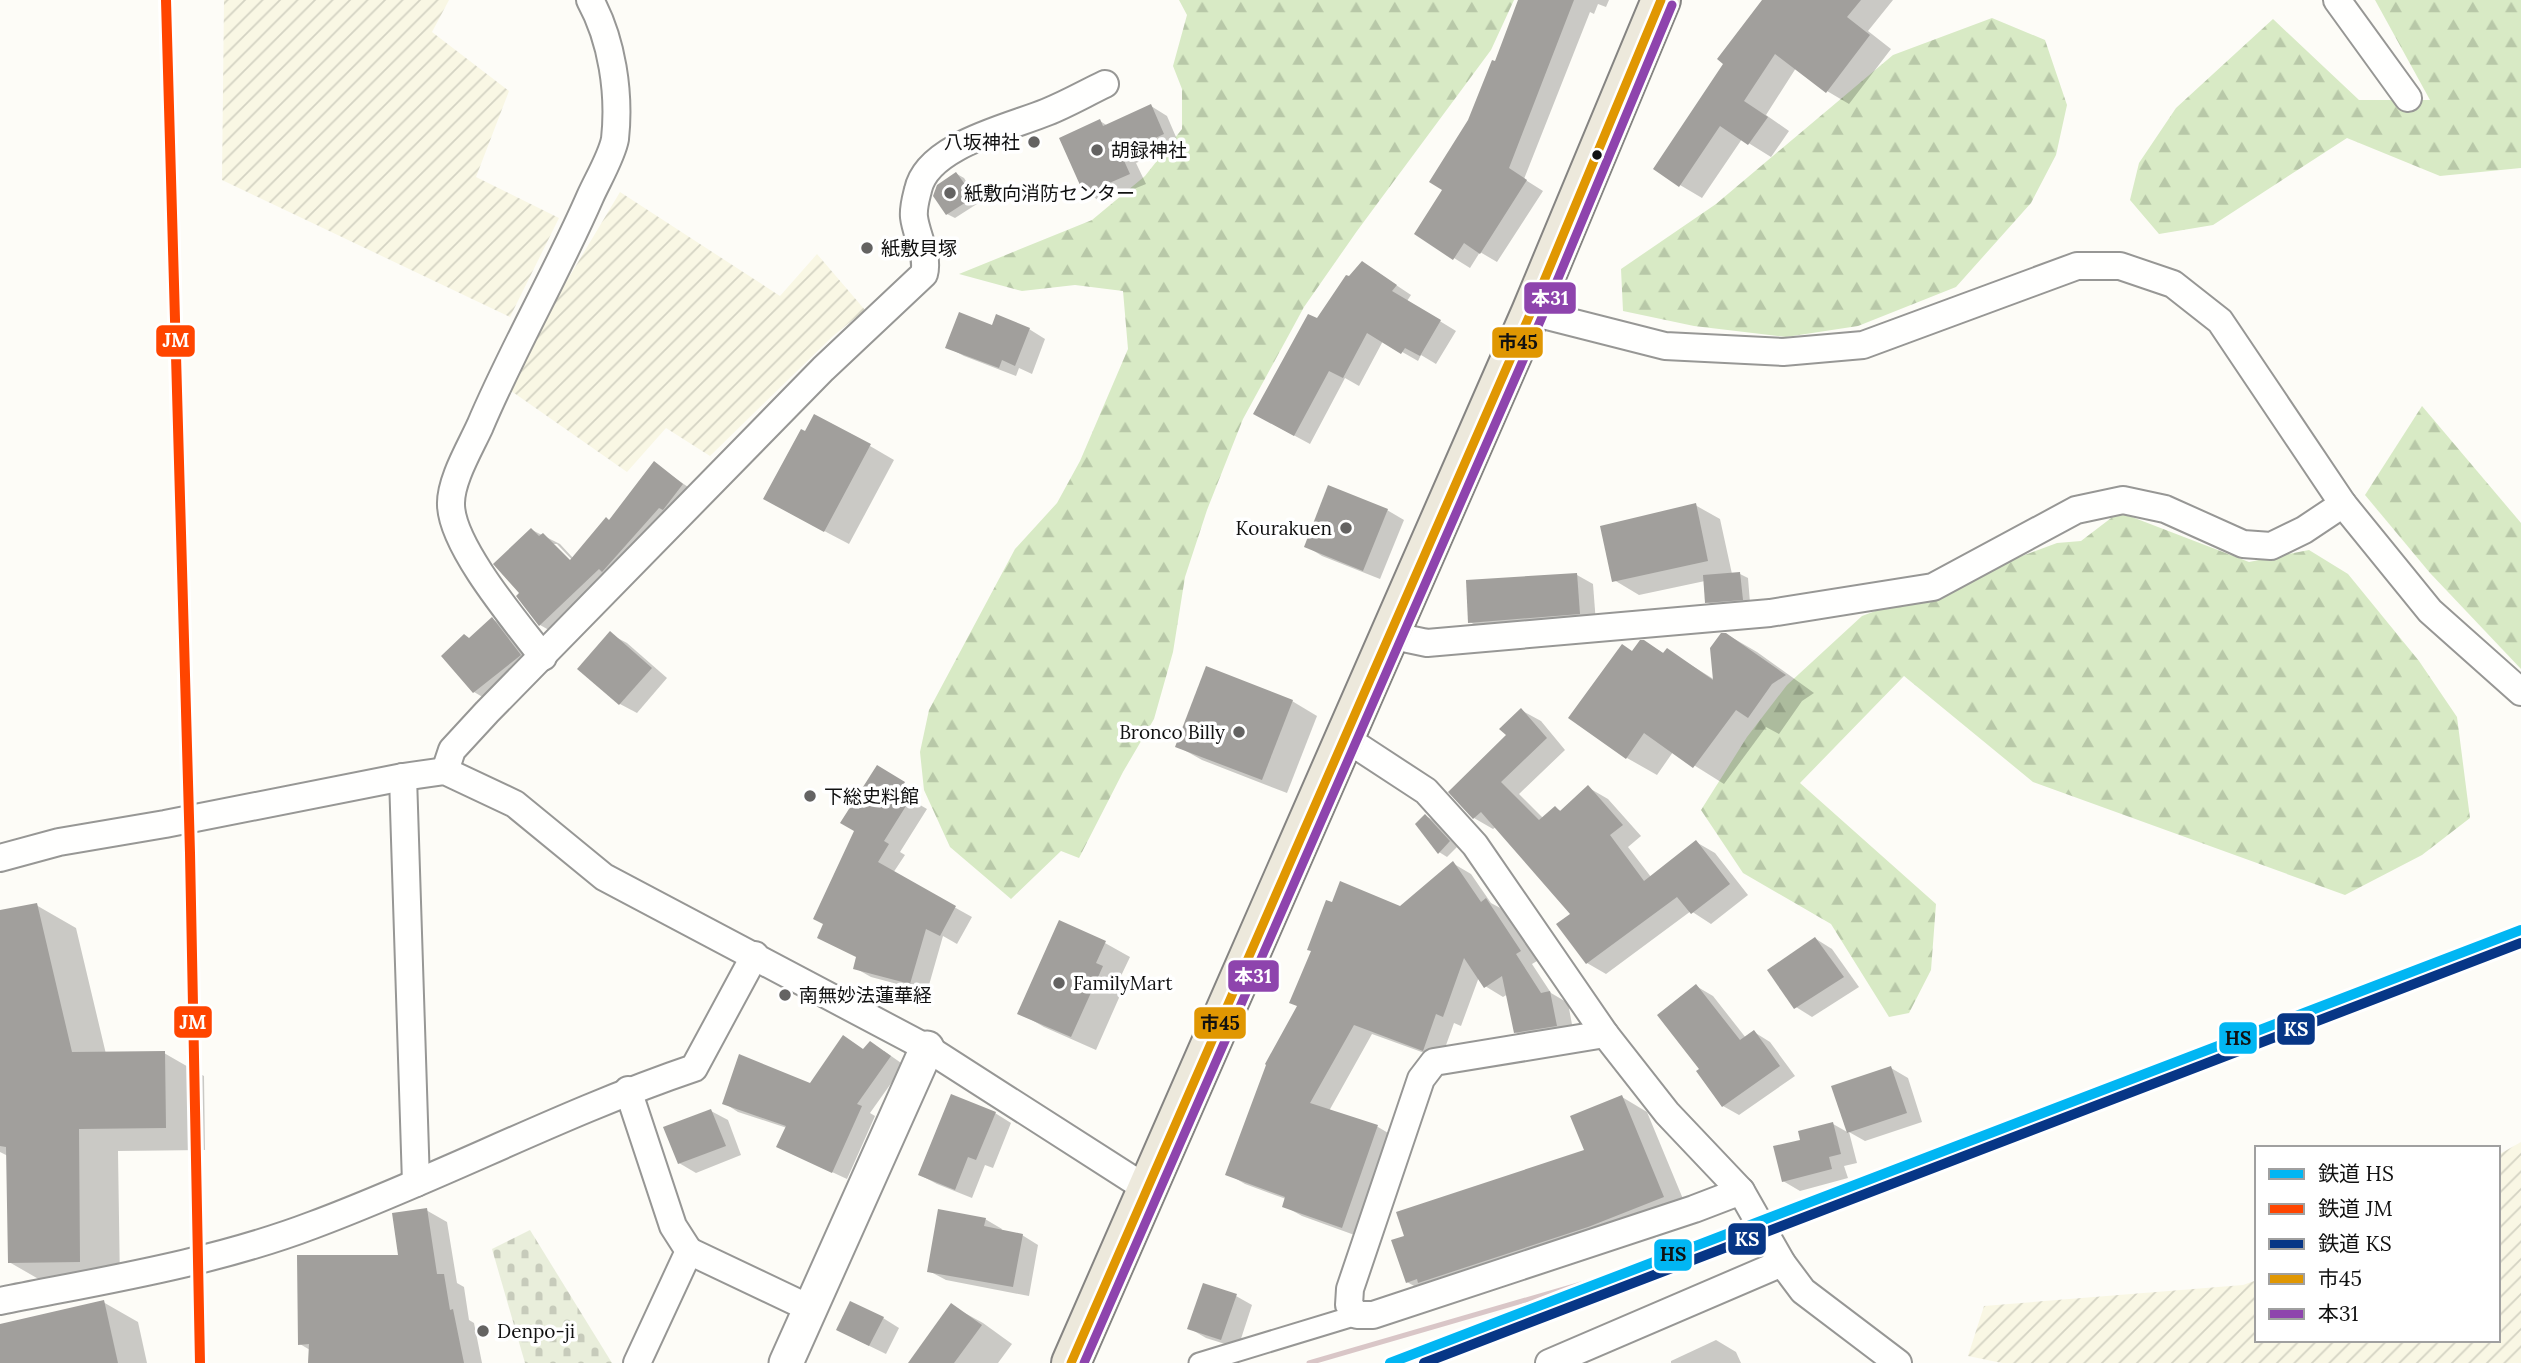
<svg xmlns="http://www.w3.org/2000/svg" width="2521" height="1363" font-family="Lora,'Noto Sans JP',serif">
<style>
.farmland{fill:url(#farmland-furrows)}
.forest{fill:url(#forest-firs)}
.cemetery{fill:url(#cemetery-stones)}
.shadow{fill:#0003;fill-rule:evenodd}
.building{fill:#a19f9c}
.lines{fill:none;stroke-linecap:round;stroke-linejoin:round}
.pedestrian-casing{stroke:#979795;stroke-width:23}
.minor-casing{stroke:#979795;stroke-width:30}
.tertiary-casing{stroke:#979795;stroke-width:37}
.primary-casing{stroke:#858482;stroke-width:42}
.pedestrian{stroke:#fffffe;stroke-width:19}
.minor{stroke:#fffffe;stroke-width:26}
.tertiary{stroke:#fffffe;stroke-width:33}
.primary{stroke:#ede9dc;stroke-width:38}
.rail{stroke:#d9c6c7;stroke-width:5}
.bus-1-casing{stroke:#fff;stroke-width:14}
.bus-2-casing{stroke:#fff;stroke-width:14}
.bus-1{stroke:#e09702;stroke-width:9}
.bus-2{stroke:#8e44ad;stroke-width:9}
.rail-1-casing{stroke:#fff;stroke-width:16}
.rail-2-casing{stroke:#fff;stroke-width:16}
.rail-3-casing{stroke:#fff;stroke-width:16}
.rail-1{stroke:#01b6f3;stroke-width:10}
.rail-2{stroke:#ff4500;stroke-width:10}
.rail-3{stroke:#073686;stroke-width:10}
.poi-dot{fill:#646362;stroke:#fff;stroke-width:2.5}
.bus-dot{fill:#111;stroke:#fff;stroke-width:2.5}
.labels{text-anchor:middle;stroke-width:7;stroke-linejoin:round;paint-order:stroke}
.poi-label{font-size:19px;fill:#111;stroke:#fff;text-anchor:start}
.line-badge{stroke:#fff;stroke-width:2.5}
.badge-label{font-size:19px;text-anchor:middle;font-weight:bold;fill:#fff}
.pale-badge-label{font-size:19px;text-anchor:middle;font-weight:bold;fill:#111}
</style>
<defs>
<pattern id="farmland-furrows" width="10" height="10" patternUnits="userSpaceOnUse" patternTransform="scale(1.75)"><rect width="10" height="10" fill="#f9f7e4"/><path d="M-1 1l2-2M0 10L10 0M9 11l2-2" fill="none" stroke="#d4d3c3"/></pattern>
<pattern id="forest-firs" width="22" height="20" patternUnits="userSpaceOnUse" patternTransform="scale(1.75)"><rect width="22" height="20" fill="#d8eac5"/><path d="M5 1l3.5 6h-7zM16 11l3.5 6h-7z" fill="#b8c8a8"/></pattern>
<pattern id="cemetery-stones" width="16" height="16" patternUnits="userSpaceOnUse" patternTransform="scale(1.75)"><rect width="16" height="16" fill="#e9eedb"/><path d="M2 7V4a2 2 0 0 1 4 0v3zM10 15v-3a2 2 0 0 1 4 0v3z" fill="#c7cbbb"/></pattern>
</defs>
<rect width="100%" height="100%" fill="#fdfcf7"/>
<g class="farmland">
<path d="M224,0H449L432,32L509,91L476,177L559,218L510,317L222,180Z"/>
<path d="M620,192L780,296L817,254L865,310L833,336L710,456L666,428L627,472L504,386Z"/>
<path d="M2521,1142V1363H2002L1968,1356L1984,1306L2243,1285L2257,1280V1340H2498V1155Z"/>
</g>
<g class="forest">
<path d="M1179,0H1514L1491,50L1357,231L1304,307L1243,419L1207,510L1185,577L1173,652L1154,719L1123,772L1079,858L1061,851L1011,899L950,847L924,790L920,752L929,710L1015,549L1057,503L1080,461L1128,349L1123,291L1075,285L1022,291L959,274L1092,220L1145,176L1182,129V89L1173,66L1187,15Z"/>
<path d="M2375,0H2521V168L2440,176L2347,138L2213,225L2159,234L2130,200L2139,163L2176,108L2273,19L2359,100H2430Z"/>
<path d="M1992,18L2045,40L2067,105L2056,155L2031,203L1956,287L1858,326L1786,337L1694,326L1623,311L1621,269L1716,204L1893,55Z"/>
<path d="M2422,406L2521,523V669L2430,573L2365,495Z"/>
<path d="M2119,512L2249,562L2309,550L2348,574L2419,661L2457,717L2470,818L2422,855L2345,895L2033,782L1904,676L1800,783L1936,904L1931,970L1909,1013L1889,1017L1831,924L1743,873L1701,810L1747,737L1787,685L1862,616L2057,543L2081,541Z"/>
</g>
<path class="cemetery" d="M530,1230L612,1363H525L492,1249Z"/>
<g class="shadow">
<path d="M1527,0H1609L1606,7L1598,4L1594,14L1590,12L1524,179L1543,191L1497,262L1480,252L1470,268L1454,258L1445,190L1470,121Z"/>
<path d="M1764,0H1893L1868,31L1891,49L1849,104L1827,91L1796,68L1766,115L1789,131L1771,157L1742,139L1702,198L1680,185L1725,63Z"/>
<path d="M1151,106L1167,116L1179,144L1136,163L1146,184L1102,202L1086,193L1100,121L1108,126Z"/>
<path d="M957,174L964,178L980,202L955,218L947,214Z"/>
<path d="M1378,273L1411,295L1407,301L1456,331L1436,364L1421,355L1418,361L1383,341L1359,386L1345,378L1310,444L1271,423L1317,321Z"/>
<path d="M993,327L1029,329L1045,339L1032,374L1019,368L1016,376L964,356L947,347Z"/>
<path d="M870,446L894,460L849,544L790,513Z"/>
<path d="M655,464L698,494L556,634L540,625L521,593L532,530L560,544L573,558L610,522ZM552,544H557L577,565L575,567Z"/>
<path d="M1695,505L1720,519L1732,574H1740L1748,578L1750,603L1715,606L1707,602L1705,581L1639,595L1614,580Z"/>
<path d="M1387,510L1404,520L1380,579L1322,556L1306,546Z"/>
<path d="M1577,575L1593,584L1596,623L1486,631L1470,622Z"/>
<path d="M492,619L509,629L536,665L491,702L474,692L443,656L469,639Z"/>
<path d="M610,634L627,643L667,678L637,713L620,704Z"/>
<path d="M1726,634L1757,652L1814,693L1802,701L1779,734L1766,727L1724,784L1673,752L1657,775L1627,758L1634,652L1644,642L1665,654L1667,650L1715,680Z"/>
<path d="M1292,701L1317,716L1287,793L1202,760L1177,746Z"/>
<path d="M1521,710L1541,721L1565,750L1519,794L1543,818L1555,808L1561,811L1589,788L1608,799L1641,836L1628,847L1651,877L1696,842L1715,853L1748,895L1711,924L1691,911L1606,974L1587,963L1572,914L1496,827L1493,829L1474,818L1508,735Z"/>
<path d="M877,768L920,793L915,802L927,809L900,852L905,855L893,873L972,917L957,944L943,936L927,992L871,977L855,968L857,958V831Z"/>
<path d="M1426,816L1433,820L1457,847L1447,857L1439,852Z"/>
<path d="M1454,864L1471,874L1491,903L1504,910L1537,961L1532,964L1551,993L1568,1003L1574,1035L1533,1042L1515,1032L1508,994L1503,997L1485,986L1479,977L1461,1026L1454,1023L1441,1059L1372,1034L1329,1111L1378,1127L1395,1137L1360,1237L1302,1216L1284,1206L1286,1199L1245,1184L1228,1174L1400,908Z"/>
<path d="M36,905L76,928L106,1054L164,1053L204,1076L205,1150L118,1151L120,1284L49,1285L9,1262L8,1156L0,1152V912Z"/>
<path d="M1816,939L1832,949L1859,987L1812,1017L1796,1007Z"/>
<path d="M1105,943L1130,957L1120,978L1126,982L1096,1050L1044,1027L1020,1013Z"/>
<path d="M1696,986L1713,996L1746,1038L1754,1032L1770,1042L1795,1076L1739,1115L1723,1106L1702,1069Z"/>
<path d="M864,1050L884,1051L904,1065L870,1113L875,1116L847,1179L778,1147L787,1128L738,1112L724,1103L810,1086Z"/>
<path d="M1891,1068L1908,1078L1922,1122L1865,1141L1849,1132L1857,1163L1844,1166L1848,1178L1800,1191L1783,1181L1802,1141L1833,1124L1849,1133L1834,1087Z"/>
<path d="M1622,1097L1647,1112L1688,1211L1432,1296L1407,1282L1406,1237L1586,1151Z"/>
<path d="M711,1111L728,1120L741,1155L696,1173L679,1163Z"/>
<path d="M995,1113L1011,1123L993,1168L985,1165L972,1198L937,1184L920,1175Z"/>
<path d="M426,1210L447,1222L457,1283L464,1287L469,1320L474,1323L482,1363H310V1350L300,1344L400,1256Z"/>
<path d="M985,1219L1002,1229L1001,1231L1022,1235L1038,1245L1029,1296L946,1280L929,1271Z"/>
<path d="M1236,1296L1252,1305L1238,1348L1206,1338L1189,1328Z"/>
<path d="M103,1302L138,1322L147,1363H0V1325Z"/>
<path d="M952,1306L983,1323L1012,1344L998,1363H910Z"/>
<path d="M883,1318L899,1328L886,1354L855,1339Z"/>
<path d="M1716,1340L1736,1352L1741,1363H1671V1361Z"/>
</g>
<g class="building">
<path d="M1518,0H1574L1509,168L1527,180L1480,254L1464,243L1453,260L1414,234L1442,190L1429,182L1468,120L1492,60L1495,61Z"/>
<path d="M1762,0H1861L1847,17L1870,35L1826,93L1775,54L1744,101L1768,117L1748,145L1720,126L1679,187L1653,169L1723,64L1717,59Z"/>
<path d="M1151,104L1164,134L1121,154L1130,174L1084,194L1059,138L1100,119L1103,126Z"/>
<path d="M956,172L974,197L946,215L933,196L937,185Z"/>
<path d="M1362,261L1397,285L1392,291L1441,320L1420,356L1405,348L1401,354L1367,333L1343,378L1329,371L1294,436L1253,414L1308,314L1317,318L1346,275L1349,276Z"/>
<path d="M959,312L992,325L996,314L1030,328L1015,366L1002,360L999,368L945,348Z"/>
<path d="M814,414L871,444L824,532L763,499L801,429L805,431Z"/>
<path d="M654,461L683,484L663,510L659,508L602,572L599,569L539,626L516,596L519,593L493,564L531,528L539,536L543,533L570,560L606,517L609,520Z"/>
<path d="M1328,485L1388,509L1363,571L1304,547Z"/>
<path d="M1696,503L1708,561L1612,582L1600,526Z"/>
<path d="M1740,572L1743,600L1705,603L1703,575Z"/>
<path d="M1577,573L1580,614L1468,623L1466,580Z"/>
<path d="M492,617L521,655L473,693L441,656L464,634L469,638Z"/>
<path d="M610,631L652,668L619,705L577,669Z"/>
<path d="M1721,633H1726L1786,675L1772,684L1748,718L1736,710L1693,768L1644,733L1626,759L1568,718L1622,644L1632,651L1640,640H1644L1663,653L1667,648L1713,680L1710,648Z"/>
<path d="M1206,666L1293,700L1262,780L1175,747Z"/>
<path d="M1521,708L1547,738L1501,782L1539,820L1555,806L1560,811L1588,785L1623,825L1610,835L1644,881L1696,840L1730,884L1691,914L1677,897L1586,964L1556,924L1570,914L1481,812L1473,819L1448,792L1506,735L1499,729Z"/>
<path d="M877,765L905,782L900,791L911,798L884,841L889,844L878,862L956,906L940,936L926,929L910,984L853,969L856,957L817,938L823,924L813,919L854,831L840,823Z"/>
<path d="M1425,814L1450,841L1438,854L1415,824Z"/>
<path d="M1453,861L1481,902L1486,898L1521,951L1516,954L1541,993L1550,991L1557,1026L1514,1033L1502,976L1484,988L1464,958L1443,1017L1436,1014L1423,1051L1354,1025L1310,1103L1378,1125L1342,1228L1282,1207L1285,1197L1225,1175L1266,1065L1265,1064L1297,1006L1289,1003L1311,951L1307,950L1326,900L1332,902L1340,881L1400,906Z"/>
<path d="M37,903L72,1052L165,1051L166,1128L79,1129L80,1262L8,1263L6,1147L0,1146V910Z"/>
<path d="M1059,920L1106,941L1096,963L1103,966L1071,1037L1017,1014Z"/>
<path d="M1815,937L1844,977L1794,1009L1767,970Z"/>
<path d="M1696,984L1740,1040L1754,1030L1780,1066L1722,1107L1696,1071L1699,1069L1657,1015Z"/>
<path d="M843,1035L863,1049L870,1041L891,1056L857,1104L862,1106L832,1173L776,1147L786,1126L722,1104L739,1054L810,1083Z"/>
<path d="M1891,1066L1907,1113L1847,1133L1831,1086Z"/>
<path d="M951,1094L996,1112L976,1160L968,1157L955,1190L918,1175Z"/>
<path d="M1622,1095L1664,1197L1588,1227L1418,1283L1417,1279L1406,1283L1391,1240L1404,1236L1396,1212L1584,1150L1570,1116Z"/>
<path d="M711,1109L726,1146L678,1164L663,1127Z"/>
<path d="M1833,1122L1841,1154L1829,1157L1832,1169L1782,1182L1773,1146L1800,1140L1798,1131Z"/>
<path d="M427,1208L437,1274H444L450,1310L453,1309L464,1363H308L309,1344L298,1345L297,1255H398L392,1213Z"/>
<path d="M938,1209L986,1218L984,1226L1023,1234L1013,1287L927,1272Z"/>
<path d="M1203,1283L1237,1294L1221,1340L1187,1329Z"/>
<path d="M104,1300L118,1363H0V1324Z"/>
<path d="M850,1301L884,1317L869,1346L836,1330Z"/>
<path d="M951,1303L982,1325L954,1363H908Z"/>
</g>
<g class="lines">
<defs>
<path id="pedestrian" d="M1199,1363L1357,1315"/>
<g id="minor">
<path d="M2337,0L2408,98"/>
<path d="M1531,312L1665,346L1783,352L1863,345L2077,266H2120L2173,284L2220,321L2343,504L2430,611L2521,692"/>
<path d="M1389,635L1427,643L1770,613L1933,587L2076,510L2123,500L2165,509L2243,544L2271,546L2304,530L2343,504"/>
<path d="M543,657C517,623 452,547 451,505C450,481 470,448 480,426C513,348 556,275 590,197C597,181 612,156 615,139C620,93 612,40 590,0"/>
<path d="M1345,738L1426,791L1475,845L1605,1034L1667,1113L1741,1191L1782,1263L1803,1291L1898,1363"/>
<path d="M445,771L452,750L487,712L823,369L924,274C929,256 916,235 914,217C913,208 916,198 918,190C927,145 1011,127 1047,112C1067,104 1086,93 1105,84"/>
<path d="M403,777L416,1183"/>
<path d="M0,858L59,842L165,824L403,777L445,771L515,804L604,877L927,1048L1147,1189"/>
<path d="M1605,1034L1434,1062L1421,1079L1350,1289L1349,1305L1357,1315H1373L1694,1209L1741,1191"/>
<path d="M628,1090L673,1226L689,1251L637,1363"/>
<path d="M689,1251L809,1308"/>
<path d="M0,1301C105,1280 213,1263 313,1225C442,1177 564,1112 694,1068L755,955"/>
<path d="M1549,1363L1782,1263"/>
</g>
<path id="tertiary" d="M786,1363L927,1048"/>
<path id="primary" d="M1071,1363L1531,312L1661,0"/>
</defs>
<use href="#pedestrian" class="pedestrian-casing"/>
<use href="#minor" class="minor-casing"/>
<use href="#tertiary" class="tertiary-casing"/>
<use href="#primary" class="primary-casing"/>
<use href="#pedestrian" class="pedestrian"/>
<use href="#minor" class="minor"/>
<use href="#tertiary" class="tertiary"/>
<use href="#primary" class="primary"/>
<path class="rail" d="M1309,1363L1636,1268"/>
<defs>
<path id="bus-1" d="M1071,1363L1531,312L1661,0"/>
<path id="bus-2" d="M1084,1363L1542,317L1672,5"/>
</defs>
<use href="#bus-1" class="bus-1-casing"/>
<use href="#bus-2" class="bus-2-casing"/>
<use href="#bus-1" class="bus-1"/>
<use href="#bus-2" class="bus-2"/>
<defs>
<path id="rail-1" d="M1390,1363L2521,930"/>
<path id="rail-2" d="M166,0L190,853L200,1363"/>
<path id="rail-3" d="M1424,1363L2521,943"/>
</defs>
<use href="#rail-1" class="rail-1-casing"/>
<use href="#rail-2" class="rail-2-casing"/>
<use href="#rail-3" class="rail-3-casing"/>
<use href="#rail-1" class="rail-1"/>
<use href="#rail-2" class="rail-2"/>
<use href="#rail-3" class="rail-3"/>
</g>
<g class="poi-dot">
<circle cx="1034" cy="142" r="7"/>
<circle cx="1097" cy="150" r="7"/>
<circle cx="950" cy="193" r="7"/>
<circle cx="867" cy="248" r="7"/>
<circle cx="1346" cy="528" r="7"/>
<circle cx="1239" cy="732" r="7"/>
<circle cx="810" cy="796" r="7"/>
<circle cx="1059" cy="983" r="7"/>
<circle cx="785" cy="995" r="7"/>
<circle cx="483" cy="1331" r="7"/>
</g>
<circle class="bus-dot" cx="1597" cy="155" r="6"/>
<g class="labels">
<g class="poi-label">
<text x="1020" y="149" text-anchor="end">八坂神社</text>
<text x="1111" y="157">胡録神社</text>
<text x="964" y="200">紙敷向消防センター</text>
<text x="881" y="255">紙敷貝塚</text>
<text x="1332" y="535" text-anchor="end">Kourakuen</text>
<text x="1225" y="739" text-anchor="end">Bronco Billy</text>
<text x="824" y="803">下総史料館</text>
<text x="1073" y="990">FamilyMart</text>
<text x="799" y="1002">南無妙法蓮華経</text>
<text x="497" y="1338">Denpo-ji</text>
</g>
</g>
<g class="line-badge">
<rect x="1523" y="281" width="54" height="34" rx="7" fill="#8e44ad"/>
<rect x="155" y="324" width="41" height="34" rx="7" fill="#ff4500"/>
<rect x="1491" y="326" width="53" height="33" rx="7" fill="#e09702"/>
<rect x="1227" y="959" width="53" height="34" rx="7" fill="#8e44ad"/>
<rect x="173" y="1005" width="40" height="34" rx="7" fill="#ff4500"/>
<rect x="1193" y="1006" width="54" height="34" rx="7" fill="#e09702"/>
<rect x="2276" y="1012" width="40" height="34" rx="7" fill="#073686"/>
<rect x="2218" y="1021" width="40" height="34" rx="7" fill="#01b6f3"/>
<rect x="1727" y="1222" width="40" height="34" rx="7" fill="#073686"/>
<rect x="1653" y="1238" width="40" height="34" rx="7" fill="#01b6f3"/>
</g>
<g class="badge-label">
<text x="1550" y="305">本31</text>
<text x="176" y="347">JM</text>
<text x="1253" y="983">本31</text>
<text x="193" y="1029">JM</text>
<text x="2296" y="1036">KS</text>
<text x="1747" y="1246">KS</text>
</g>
<g class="pale-badge-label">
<text x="1518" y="349">市45</text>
<text x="1220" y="1030">市45</text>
<text x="2238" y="1045">HS</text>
<text x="1673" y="1261">HS</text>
</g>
<rect x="2255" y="1146" width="245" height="196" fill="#ffffff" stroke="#a0a0a0" stroke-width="2"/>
<rect x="2269" y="1169" width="35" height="10" fill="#01b6f3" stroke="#a0a0a0" stroke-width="2"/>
<text x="2318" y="1181" font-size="21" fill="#111111">鉄道 HS</text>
<rect x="2269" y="1204" width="35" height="10" fill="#ff4500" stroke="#a0a0a0" stroke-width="2"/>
<text x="2318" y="1216" font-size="21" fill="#111111">鉄道 JM</text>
<rect x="2269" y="1239" width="35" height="10" fill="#073686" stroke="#a0a0a0" stroke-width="2"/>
<text x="2318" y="1251" font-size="21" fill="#111111">鉄道 KS</text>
<rect x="2269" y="1274" width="35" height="10" fill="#e09702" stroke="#a0a0a0" stroke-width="2"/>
<text x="2318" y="1286" font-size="21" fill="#111111">市45</text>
<rect x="2269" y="1309" width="35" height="10" fill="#8e44ad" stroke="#a0a0a0" stroke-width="2"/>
<text x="2318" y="1321" font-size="21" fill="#111111">本31</text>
</svg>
